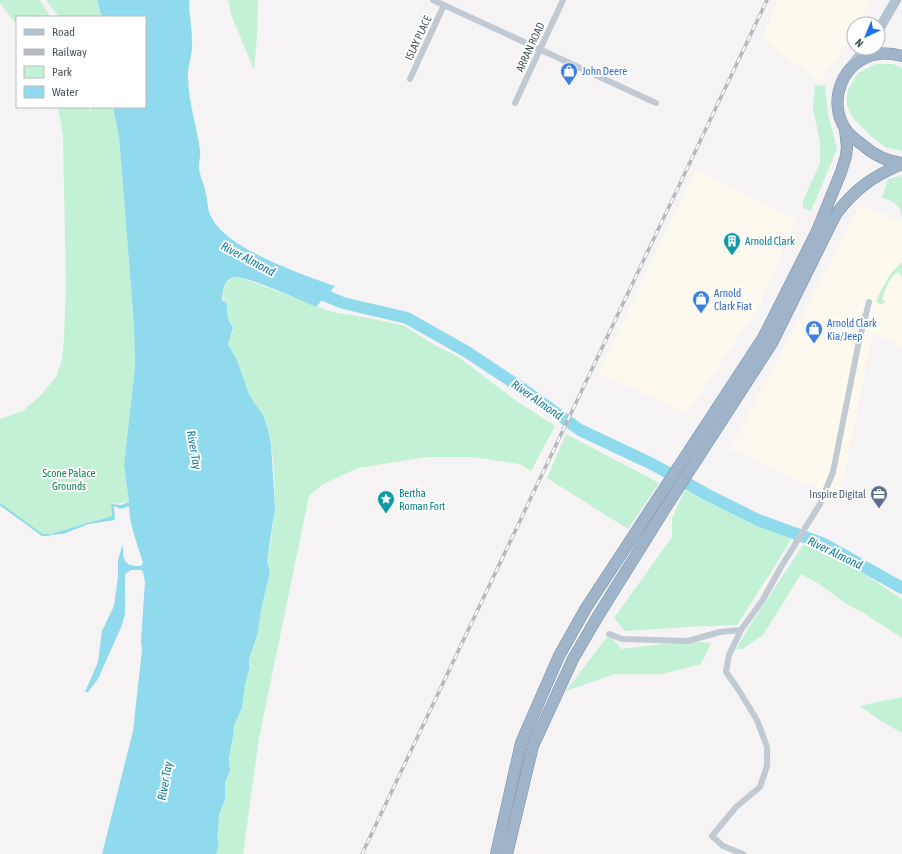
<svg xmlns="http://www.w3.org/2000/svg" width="902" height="854" viewBox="0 0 902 854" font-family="'Asap Condensed',sans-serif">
  <rect width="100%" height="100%" fill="#f5f3f3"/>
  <g fill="#fdf9ef">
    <polygon points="778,0 871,0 859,24 854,24 854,33 820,82 762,39"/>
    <polygon points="696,169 796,219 759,307 687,413 598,373"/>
    <polygon points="860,206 902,221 902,347 873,333 846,467 837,498 730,449"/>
  </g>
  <g fill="#c3f1d5">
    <polygon points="0,0 40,0 50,17 17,17 17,25 0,3"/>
    <polygon points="46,0 97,0 102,17 59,17"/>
    <polygon points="228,0 258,0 257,37 254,70 232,17"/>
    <polygon points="876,64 893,64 902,68 902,151 885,147 872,137 854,119 847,106 847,95 849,88 858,73"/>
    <polygon points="815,85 825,86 828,114 837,149 811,211 803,208 803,201 820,163 820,141 813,109"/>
    <path d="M58,107H89L91,114V107H113L119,136L134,325L135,367L124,465L129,502L111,504L112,516C89,522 66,532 42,535L0,506V419L23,411L40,396L56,377L62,360L64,338L66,287L63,136Z"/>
    <path d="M899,176L902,177V216C900,205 893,200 882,198L888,179Z"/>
    <path d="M902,262V277L898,272C889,277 886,289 882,299L885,301L882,305L876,302C882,287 890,272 902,262Z"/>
    <path d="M236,277L245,279L332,312L369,318L405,326L434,345L457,356L515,400L555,426L531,471L520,464L472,457H427L358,468L323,484L309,496L259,738L243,854H216L219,845L217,837L218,832L219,815L225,800V783L229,775L230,764L229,752L232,743L234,726L242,708L245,683L251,665L249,661L258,632L261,610L270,569L267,561C276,523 277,482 271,443C270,433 267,422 262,414C258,407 252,401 248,394C243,383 241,370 236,359C234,355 231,350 229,346C226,341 235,333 232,326C231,323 229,321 228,318C223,305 217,281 236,277Z"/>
    <polygon points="566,434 659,483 628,529 547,478"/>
    <polygon points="685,490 792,538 778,561 737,625 704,626 625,631 614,618 672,537 672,518"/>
    <polygon points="803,545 828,551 838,556 902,599 902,638 862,612 848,605 819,584 801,574 763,635 742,649 736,649 754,619"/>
    <polygon points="609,634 621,649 688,641 711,643 701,664 662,674 615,674 566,691"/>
    <polygon points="902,697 902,733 881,721 860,706"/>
  </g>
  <path fill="#90daee" d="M97,0H189C189,16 193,33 192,49C191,58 188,66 188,76C188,101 197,126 200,150C201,155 199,160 199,166C199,173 202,179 204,186C210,204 204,211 219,228C241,253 303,275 335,286L316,307C303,301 245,275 234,277C223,280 223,291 222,300L227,304C226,314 228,320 233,328L228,344L237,360L249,395L263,415L268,429L271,444L275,508L267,561L270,571L261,610L258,632L249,660L250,667L245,684L242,708L234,726L233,736L229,757L230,771L225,783V800L219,815L218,832L217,837L219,845L216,854H102L133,731L142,650L141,640L145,582L143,572L141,570H131L125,574V614L122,625L98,679L88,692H85L98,662L102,631L114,606L118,576V560L123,544C123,551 122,562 130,565C133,566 137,566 141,566L143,563C138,546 129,523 129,506L121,509L114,506L115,520L89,524L63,534L47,535L112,516L111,504L121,505L129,502L124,465L135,367L134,325L119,136L113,107H145V17H102Z"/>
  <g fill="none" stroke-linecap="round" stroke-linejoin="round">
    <polyline stroke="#90daee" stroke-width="2" points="0,504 42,535 49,535"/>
    <polyline stroke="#90daee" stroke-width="12" points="312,290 343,303 407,318 467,352 523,389 580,430 652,464 708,495 758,520 824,544 902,588"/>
    <g stroke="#7690ad" stroke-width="12">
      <g id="trunk">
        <path d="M902,56C894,54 886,53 878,54C843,59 826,101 846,130C850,136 857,141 864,146C875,156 887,161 902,163"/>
        <polyline points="496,854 521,743 559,656 586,608 763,338 817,231 841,172 846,156 847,147 845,129"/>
        <path d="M507,854L533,746L573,659L598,616L666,507L772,343L836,214C855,189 873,176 902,164"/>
      </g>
    </g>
    <g stroke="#c1cad2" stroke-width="6">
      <polyline points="433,0 656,103"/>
      <polyline points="410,79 444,5"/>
      <polyline points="515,103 563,0"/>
      <polyline points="741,630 729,655 726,672 738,689 757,720 767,747 767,766 760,787 736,807 712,836 723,846 743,854"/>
      <polyline points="609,634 622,639 688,641 720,632 741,630 762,601 781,567 820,504 833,472 859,341 869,302"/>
    </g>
    <g stroke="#b3c2d1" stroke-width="10">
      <polyline points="878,31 896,0"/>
      <polyline points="852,65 866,48"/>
    </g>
    <use href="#trunk" stroke="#9fb4c9" stroke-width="11"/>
    <g stroke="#b5b8bd" stroke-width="3.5">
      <polyline id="rail" points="362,854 767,0"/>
    </g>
    <use href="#rail" stroke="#fff" stroke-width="2" stroke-dasharray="6" stroke-linecap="butt"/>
  </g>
  <defs>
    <g id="shop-pin" transform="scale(0.9)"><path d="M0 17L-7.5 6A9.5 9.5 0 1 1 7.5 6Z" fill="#3f7fe0" stroke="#fff"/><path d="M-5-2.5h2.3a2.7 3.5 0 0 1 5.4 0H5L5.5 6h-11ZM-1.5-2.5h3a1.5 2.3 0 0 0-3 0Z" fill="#fff"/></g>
    <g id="building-pin" transform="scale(0.9)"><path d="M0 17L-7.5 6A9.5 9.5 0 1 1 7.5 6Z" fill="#0f9aa8" stroke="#fff"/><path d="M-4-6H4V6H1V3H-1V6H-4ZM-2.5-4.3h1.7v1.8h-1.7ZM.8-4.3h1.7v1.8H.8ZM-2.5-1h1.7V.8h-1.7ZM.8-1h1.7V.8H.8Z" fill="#fff"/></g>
    <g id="office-pin" transform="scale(0.9)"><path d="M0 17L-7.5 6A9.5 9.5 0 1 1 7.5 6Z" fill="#5c6f8a" stroke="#fff"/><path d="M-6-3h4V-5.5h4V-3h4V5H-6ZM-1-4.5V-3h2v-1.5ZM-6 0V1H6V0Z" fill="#fff"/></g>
    <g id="sight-pin" transform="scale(0.9)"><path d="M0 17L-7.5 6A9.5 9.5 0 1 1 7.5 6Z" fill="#0f9aa8" stroke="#fff"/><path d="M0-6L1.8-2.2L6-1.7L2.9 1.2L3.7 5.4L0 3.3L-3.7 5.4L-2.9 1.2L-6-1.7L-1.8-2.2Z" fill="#fff"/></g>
  </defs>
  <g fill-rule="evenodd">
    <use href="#shop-pin" x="569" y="71"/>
    <use href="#building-pin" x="732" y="241"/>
    <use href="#shop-pin" x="701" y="299"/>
    <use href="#shop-pin" x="814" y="329"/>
    <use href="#office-pin" x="879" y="494"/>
    <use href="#sight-pin" x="386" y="499"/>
  </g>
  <g text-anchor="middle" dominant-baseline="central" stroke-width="4" stroke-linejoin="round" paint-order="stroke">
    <g font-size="11" fill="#4a5661" stroke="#fff">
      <text transform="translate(418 38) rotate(-65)">ISLAY PLACE</text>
      <text transform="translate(530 47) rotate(-65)">ARRAN ROAD</text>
    </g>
    <g font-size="11" fill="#366cbe" stroke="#fff" text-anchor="start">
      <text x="582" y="71">John Deere</text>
      <text x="714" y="293">Arnold<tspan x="714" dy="13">Clark Fiat</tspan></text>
      <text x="827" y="323">Arnold Clark<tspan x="827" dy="13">Kia/Jeep</tspan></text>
    </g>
    <g font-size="11" fill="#0d838f" stroke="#fff" text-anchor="start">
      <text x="745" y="241">Arnold Clark</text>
      <text x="399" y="493">Bertha<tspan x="399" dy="13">Roman Fort</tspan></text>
    </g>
    <g font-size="11" fill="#17864f" stroke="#fff">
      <text x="69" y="473">Scone Palace<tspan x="69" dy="13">Grounds</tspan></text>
    </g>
    <g font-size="11" fill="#4e5e75" stroke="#fff" text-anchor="end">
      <text x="866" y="494">Inspire Digital</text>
    </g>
    <g font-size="12" font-style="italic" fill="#0c7c9b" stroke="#fff">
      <text transform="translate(248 259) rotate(28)">River Almond</text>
      <text transform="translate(537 400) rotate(35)">River Almond</text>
      <text transform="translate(194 450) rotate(80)">River Tay</text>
      <text transform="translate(835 553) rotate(26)">River Almond</text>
      <text transform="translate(165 781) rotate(-80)">River Tay</text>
    </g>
  </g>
  <rect x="16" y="16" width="130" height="92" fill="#ffffff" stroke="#b7bbc0"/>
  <rect x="24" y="29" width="20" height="6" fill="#b3c2d1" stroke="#b7bbc0"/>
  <text x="52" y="36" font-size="12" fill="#4a5661">Road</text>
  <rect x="24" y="49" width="20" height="6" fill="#b5b8bd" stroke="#b7bbc0"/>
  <text x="52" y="56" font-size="12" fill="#4a5661">Railway</text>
  <rect x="24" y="66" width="20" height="12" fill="#c3f1d5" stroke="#b7bbc0"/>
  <text x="52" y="76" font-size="12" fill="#4a5661">Park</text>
  <rect x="24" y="86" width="20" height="12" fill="#90daee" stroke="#b7bbc0"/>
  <text x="52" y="96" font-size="12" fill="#4a5661">Water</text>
  <g transform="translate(866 36) rotate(224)"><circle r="19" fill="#ffffff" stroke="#b7bbc0"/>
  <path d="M0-3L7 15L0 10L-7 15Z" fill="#1a73e8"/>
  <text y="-6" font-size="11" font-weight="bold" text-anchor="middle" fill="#4a5661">N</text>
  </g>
</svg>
